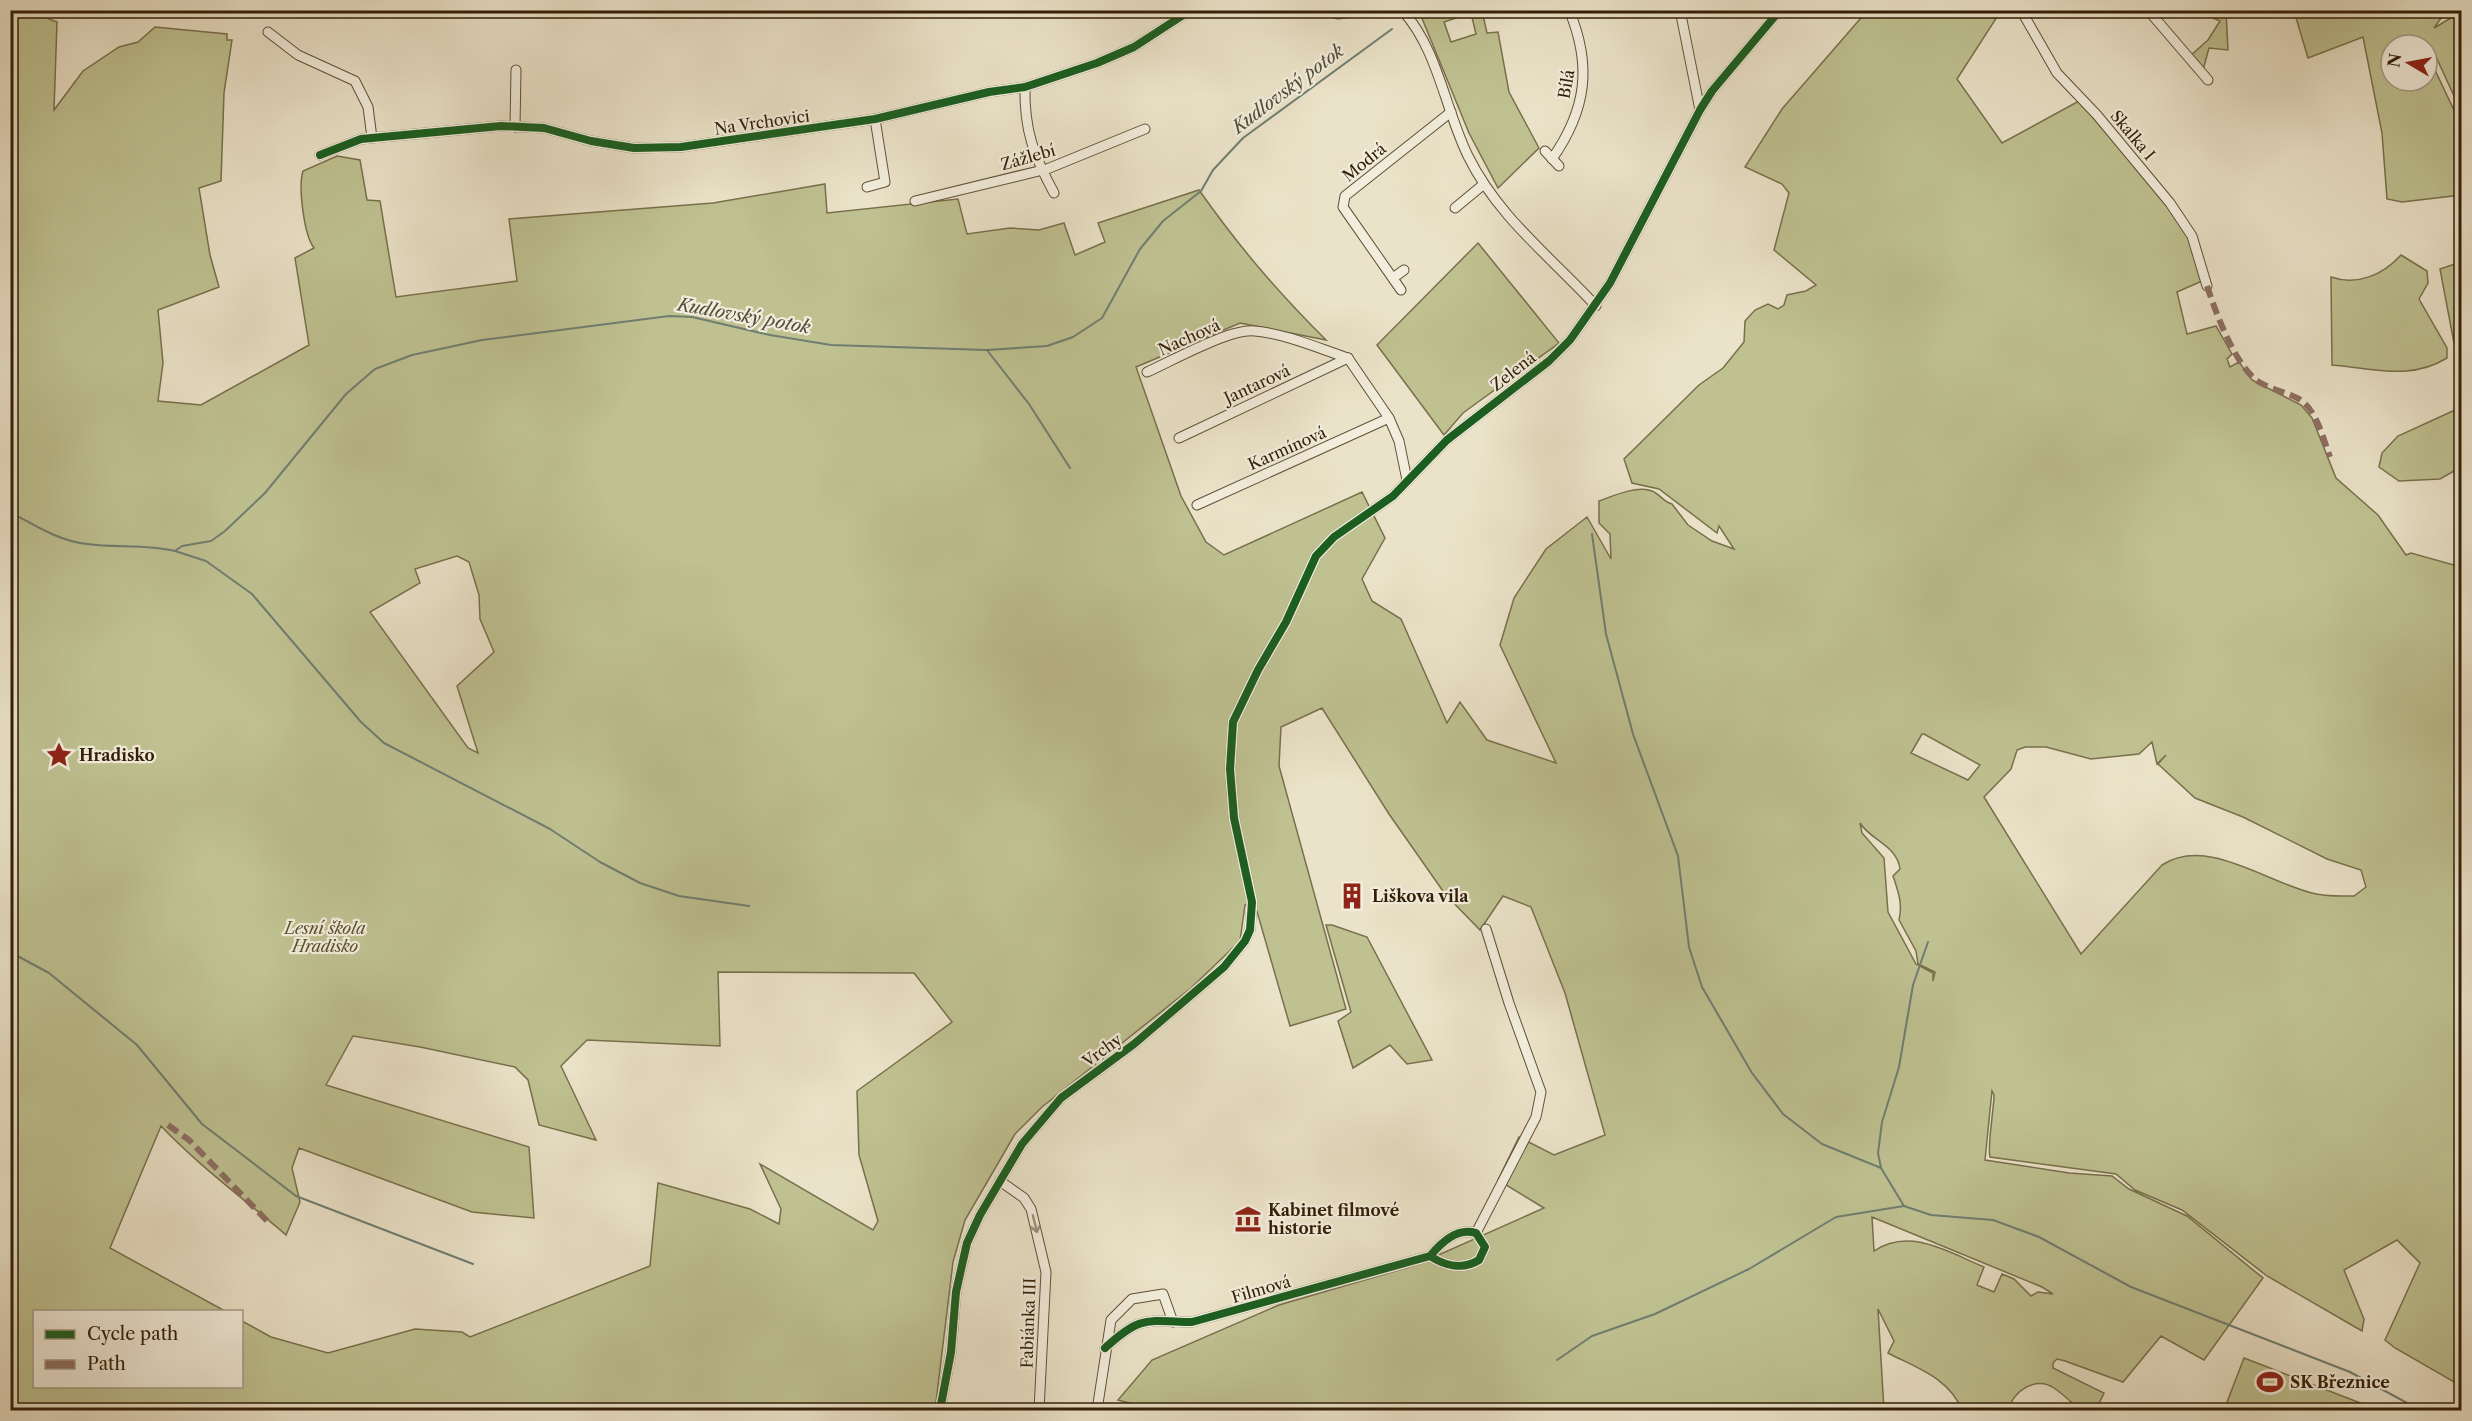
<svg xmlns="http://www.w3.org/2000/svg" width="2472" height="1421" viewBox="0 0 2472 1421" font-family="'Libre Caslon Text',serif">
  <rect width="100%" height="100%" fill="#ebe3c9"/>
  <filter id="stains"><feTurbulence type="fractalNoise" baseFrequency=".00333" numOctaves="4"/><feColorMatrix values="0 0 0 0 .2 0 0 0 0 .09 0 0 0 0 .02 0 0 0 .5 -.17"/></filter>
  <radialGradient id="worn" r=".72"><stop offset=".6" stop-color="#630" stop-opacity="0"/><stop offset="1" stop-color="#630" stop-opacity=".3"/></radialGradient>
  <g fill="#bfc191" stroke="#78704c" stroke-width="1.5" fill-rule="evenodd">
    <path d="M10,11H29L57,22L54,110L83,71L119,47L138,42L155,27L227,34V40H232L224,93L221,181L199,188L210,255L219,287L158,310L163,363L158,401L201,405L309,345L295,258L314,248C304,235 298,187 303,171L337,156L360,160L367,200L380,201L396,297L517,281L509,219L713,203L825,184L827,213L958,199L967,234L1010,228L1039,230L1064,223L1075,255L1105,242L1098,223L1199,190C1240,248 1276,290 1326,340L1240,323L1136,367L1181,496L1206,542L1224,555L1362,492L1385,538L1362,579L1372,601L1401,619L1447,723L1460,702L1487,740L1556,763L1500,645L1514,598L1546,549L1587,517L1611,559L1610,534L1599,523V501C1613,496 1637,485 1652,491C1660,494 1663,502 1672,504L1688,525L1712,541L1734,549L1719,526L1717,533L1659,489L1632,483L1624,459L1699,385L1723,368L1744,342L1745,321L1755,310L1768,304L1778,309L1784,305L1787,295L1806,291L1816,285L1774,250L1789,193L1782,184L1745,167L1782,109L1867,11H1990L1997,17L1957,79L2002,143L2079,101L2166,202L2189,238L2202,281L2177,292L2187,334L2216,326L2232,354L2227,359L2230,367L2239,362L2252,380L2301,405L2312,418L2336,478L2378,515L2406,555L2411,553L2461,567V1386L2395,1348L2385,1340L2420,1263L2397,1240L2344,1270L2364,1319L2362,1331L2267,1276L2182,1210L2135,1190L2116,1174L1990,1157C1987,1147 1994,1109 1994,1095L1992,1091L1985,1160L2069,1173L2112,1176L2129,1189L2187,1216L2263,1278L2204,1360L2161,1336L2123,1382L2065,1361L2057,1359L2053,1363V1368L2104,1393L2096,1410H2080C2072,1403 2063,1394 2054,1388C2036,1376 2012,1391 2009,1410H1962C1949,1378 1917,1368 1888,1353L1894,1341L1878,1309L1884,1410H1156L1118,1400L1152,1360L1279,1305L1416,1265L1544,1208L1498,1180L1519,1137L1554,1155L1605,1135L1565,993L1531,907L1503,896L1480,930L1445,894L1389,814L1322,708L1281,727L1279,766L1346,1009L1290,1026L1256,908L1245,905L1240,941L1191,988L1042,1107L1015,1134L965,1220L953,1262L935,1410H11ZM457,556L469,562L479,595L480,619L494,652L457,686L478,753L468,748L370,612L420,583L415,569ZM1922,734H1924L1980,765L1968,780L1911,753ZM2152,742L2157,764L2166,755L2158,764L2195,798L2243,817L2327,859L2361,870L2366,887L2354,896C2341,896 2325,897 2312,893C2266,882 2207,836 2162,865L2081,954L1984,797L2011,769L2017,750L2025,747H2046L2091,759L2139,754ZM1860,823C1870,840 1897,845 1900,869L1893,876C1898,891 1903,904 1899,920L1916,951L1918,964L1935,972L1933,981V973L1916,964L1888,912L1884,858L1862,833ZM718,972L914,973L952,1022L857,1091L859,1155L878,1221L873,1230L760,1164L781,1209L779,1224L750,1209L658,1183L650,1266L470,1337L462,1332L415,1329L328,1353L271,1337L242,1321V1386H34V1312L225,1311L110,1248L161,1126C199,1166 244,1199 286,1235L300,1202L292,1168L299,1148L472,1212L534,1218L529,1147L326,1085L353,1036L420,1047L515,1067L528,1080L539,1125L596,1140L561,1066L587,1040L720,1046ZM1872,1217L2042,1287L2053,1294L2038,1292L2031,1296L2014,1279L2002,1274L1994,1292L1977,1285L1984,1267C1948,1252 1910,1227 1874,1251Z"/>
    <path d="M1419,11H1482L1487,33L1498,32L1509,92L1539,148L1498,188L1469,133ZM1471,13L1476,34L1451,42L1444,22Z"/>
    <polygon points="2197,11 2226,11 2228,50 2209,48 2203,70 2190,56 2208,40 2220,21"/>
    <path d="M2294,11H2446L2434,28L2461,12V111L2437,59L2434,68L2461,125V195L2402,202L2387,199L2382,133L2363,37L2308,58ZM2391,45H2427V81H2391Z"/>
    <polygon points="1478,243 1559,343 1463,413 1444,435 1377,345"/>
    <path d="M2401,255L2427,271L2428,283L2419,299L2447,348V358C2410,381 2372,368 2332,365L2331,277C2357,286 2383,275 2401,255Z"/>
    <polygon points="2461,262 2462,262 2461,351 2454,343 2440,269"/>
    <polygon points="2455,410 2461,418 2461,467 2440,479 2399,481 2379,467 2382,453 2398,436"/>
    <polygon points="1332,925 1367,937 1432,1060 1407,1064 1390,1045 1353,1068 1338,1021 1351,1012 1326,925"/>
    <polygon points="2244,1358 2368,1406 2366,1410 2224,1410"/>
  </g>
  <g fill="none" stroke-linecap="round" stroke-linejoin="round">
    <g stroke="#6f7e71" stroke-width="2">
      <polyline points="987,350 1029,404 1070,468"/>
      <path d="M10,512C34,525 59,541 87,544C116,548 146,544 175,551L182,546L211,541L225,531L265,493L346,394L375,369L412,355L482,340L669,316L692,317L770,335L831,345L987,350L1047,346L1073,337L1102,318L1140,249L1163,221L1201,191L1213,170L1243,138L1392,29"/>
      <polyline points="1592,534 1606,634 1633,734 1678,856 1689,947 1702,987 1752,1073 1783,1114 1822,1144 1881,1168 1904,1206 1931,1215 1993,1220 2039,1237 2131,1287 2350,1372 2420,1410"/>
      <polyline points="175,551 206,561 252,594 361,722 384,743 550,829 600,862 640,883 679,896 749,906"/>
      <polyline points="10,952 49,973 137,1045 202,1124 296,1196 473,1264"/>
      <polyline points="1881,1168 1878,1153 1882,1122 1899,1067 1913,985 1928,942"/>
      <polyline points="1557,1360 1592,1336 1655,1314 1749,1269 1836,1217 1904,1206"/>
    </g>
    <g stroke="#604f37" stroke-width="11">
      <g id="street">
        <polyline points="1323,10 1338,14 1363,10"/>
        <path d="M1398,10L1403,11C1438,50 1445,109 1468,156C1498,217 1551,257 1596,306"/>
        <polyline points="1680,10 1700,110"/>
        <polyline points="2021,10 2057,73 2097,115 2170,203 2192,236 2207,286"/>
        <polyline points="2148,10 2208,80"/>
        <polyline points="268,32 298,55 355,81 368,107 372,138"/>
        <path d="M1025,87C1024,130 1034,156 1054,193"/>
        <polyline points="515,127 516,70"/>
        <polyline points="1545,151 1559,166"/>
        <polyline points="320,155 361,139 501,126 544,128 591,141 634,148 681,147 875,119 989,92 1025,87 1097,63 1134,47 1191,10"/>
        <path d="M1552,159C1587,109 1592,65 1569,10"/>
        <polyline points="867,187 885,182 875,119"/>
        <polyline points="915,201 1047,169 1145,129"/>
        <polyline points="1455,208 1484,184"/>
        <polyline points="1393,278 1404,270"/>
        <polyline points="1401,290 1343,207 1345,196 1451,112"/>
        <polyline points="1348,358 1389,418 1399,441 1407,480"/>
        <path d="M1147,372C1172,361 1230,328 1255,331C1286,334 1318,348 1348,358"/>
        <polyline points="1179,438 1348,358"/>
        <polyline points="1197,505 1389,418"/>
        <polyline points="1000,1181 1024,1198 1031,1209 1046,1272 1039,1410"/>
        <polyline points="1476,1233 1536,1117 1541,1092 1509,1003 1486,929"/>
        <path d="M1105,1348C1141,1315 1146,1321 1192,1322L1430,1256C1441,1243 1457,1227 1476,1233L1485,1247L1479,1260C1463,1270 1445,1266 1430,1256"/>
        <polyline points="940,1410 951,1352 956,1292 967,1243 980,1215 1022,1144 1061,1098 1134,1044 1224,967 1245,941 1250,930 1252,902 1234,818 1230,769 1233,722 1258,670 1286,622 1316,556 1334,537 1393,496 1447,440 1549,361 1570,340 1610,283 1700,110 1712,91 1780,10"/>
        <polyline points="1097,1410 1111,1320 1132,1299 1163,1294 1173,1322"/>
      </g>
    </g>
    <g stroke="#321e06" stroke-width="14">
      <polyline id="secondary" points="480,10 556,10"/>
    </g>
    <use href="#street" stroke="#f2eddc" stroke-width="9"/>
    <use href="#secondary" stroke="#f2eddc" stroke-width="12"/>
    <g stroke="#8d6e63" stroke-width="6" stroke-dasharray="12 6" stroke-linecap="butt">
      <path d="M2207,286C2216,313 2235,366 2259,382C2271,389 2285,392 2297,398C2317,408 2323,439 2330,457"/>
      <polyline points="168,1125 189,1140 270,1224"/>
    </g>
    <g stroke="#f2eddc" stroke-width="11">
      <g id="cycleway">
        <polyline points="320,155 361,139 501,126 544,128 591,141 634,148 681,147 875,119 989,92 1025,87 1097,63 1134,47 1191,10"/>
        <path d="M1105,1348C1141,1315 1146,1321 1192,1322L1430,1256C1441,1243 1457,1227 1476,1233L1485,1247L1479,1260C1463,1270 1445,1266 1430,1256"/>
        <polyline points="940,1410 951,1352 956,1292 967,1243 980,1215 1022,1144 1061,1098 1134,1044 1224,967 1245,941 1250,930 1252,902 1234,818 1230,769 1233,722 1258,670 1286,622 1316,556 1334,537 1393,496 1447,440 1549,361 1570,340 1610,283 1700,110 1712,91 1780,10"/>
      </g>
    </g>
    <use href="#cycleway" stroke="#1b5e20" stroke-width="8"/>
  </g>
  <defs><path id="oneway-shaft" d="M-6 0H5M1.5-3L5.5 0L1.5 3" fill="none" stroke-width="1.6" stroke-linecap="round" stroke-linejoin="round" transform="scale(1.5)"/></defs>
  <use stroke="#9c907c" href="#oneway-shaft" transform="translate(1035 1224) rotate(76)"/>
  <defs>
    <g id="sight-bare" transform="scale(2.07)"><path d="M0-6L1.8-2.2L6-1.7L2.9 1.2L3.7 5.4L0 3.3L-3.7 5.4L-2.9 1.2L-6-1.7L-1.8-2.2Z" fill="#8f2418" stroke="#f2eddc" stroke-width="2.5" paint-order="stroke"/></g>
    <g id="building-bare" transform="scale(2.07)"><path d="M-4-6H4V6H1V3H-1V6H-4ZM-2.5-4.3h1.7v1.8h-1.7ZM.8-4.3h1.7v1.8H.8ZM-2.5-1h1.7V.8h-1.7ZM.8-1h1.7V.8H.8Z" fill="#8f2418" stroke="#f2eddc" stroke-width="2.5" paint-order="stroke"/></g>
    <g id="museum-bare" transform="scale(2.07)"><path d="M0-6L6-3V-2H-6V-3ZM-5-1h2V3h-2ZM-1-1h2V3h-2ZM3-1h2V3H3ZM-6 4H6V6H-6Z" fill="#8f2418" stroke="#f2eddc" stroke-width="2.5" paint-order="stroke"/></g>
    <g id="stadium-bare" transform="scale(2.07)"><path d="M0-5a6.5 5 0 1 0 0 10a6.5 5 0 1 0 0-10ZM-3.5-1.8h7v3.6h-7Z" fill="#8f2418" stroke="#f2eddc" stroke-width="2.5" paint-order="stroke"/></g>
  </defs>
  <g fill-rule="evenodd">
    <use href="#sight-bare" x="59" y="755"/>
    <use href="#building-bare" x="1352" y="896"/>
    <use href="#museum-bare" x="1248" y="1219"/>
    <use href="#stadium-bare" x="2270" y="1382"/>
  </g>
  <g text-anchor="middle" dominant-baseline="central" stroke-width="4.5" stroke-linejoin="round" paint-order="stroke">
    <g font-size="16" fill="#321e06" stroke="#f2eddc">
      <text transform="translate(1566 84) rotate(-80)">Bílá</text>
      <text transform="translate(762 122) rotate(-8)">Na Vrchovici</text>
      <text transform="translate(2133 135) rotate(50)">Skalka I</text>
      <text transform="translate(1028 157) rotate(-16)">Zážlebí</text>
      <text transform="translate(1364 162) rotate(-39)">Modrá</text>
      <text transform="translate(1189 337) rotate(-24)">Nachová</text>
      <text transform="translate(1513 371) rotate(-38)">Zelená</text>
      <text transform="translate(1257 384) rotate(-25)">Jantarová</text>
      <text transform="translate(1287 448) rotate(-24)">Karmínová</text>
      <text transform="translate(1102 1050) rotate(-36)">Vrchy</text>
      <text transform="translate(1261 1289) rotate(-16)">Filmová</text>
      <text transform="translate(1028 1323) rotate(-88)">Fabiánka III</text>
    </g>
    <g font-size="16" font-weight="bold" fill="#321e06" stroke="#f2eddc" text-anchor="start">
      <text x="79" y="755">Hradisko</text>
      <text x="1372" y="896">Liškova vila</text>
      <text x="1268" y="1210">Kabinet filmové<tspan x="1268" dy="18">historie</tspan></text>
      <text x="2290" y="1382">SK Březnice</text>
    </g>
    <g font-size="16" font-style="italic" fill="#5c4f30" stroke="#f2eddc">
      <text x="325" y="928">Lesní škola<tspan x="325" dy="18">Hradisko</tspan></text>
    </g>
    <g font-size="18" font-style="italic" fill="#514e3b" stroke="#f2eddc">
      <text transform="translate(1288 89) rotate(-37)">Kudlovský potok</text>
      <text transform="translate(744 316) rotate(10)">Kudlovský potok</text>
    </g>
  </g>
  <rect width="2472" height="1421" fill="none" stroke="#ebe3c9" stroke-width="36"/>
  <rect x="12" y="12" width="2448" height="1397" fill="none" stroke="#321e06" stroke-width="3"/>
  <rect x="18" y="18" width="2436" height="1385" fill="none" stroke="#321e06" stroke-width="1.5"/>
  <rect x="33" y="1310" width="210" height="78" fill="#f2eddc" stroke="#a59a86" stroke-width="1.5"/>
  <rect x="45" y="1330" width="30" height="9" fill="#1b5e20" stroke="#a59a86" stroke-width="1.5"/>
  <text x="87" y="1340" font-size="18" fill="#321e06">Cycle path</text>
  <rect x="45" y="1360" width="30" height="9" fill="#8d6e63" stroke="#a59a86" stroke-width="1.5"/>
  <text x="87" y="1370" font-size="18" fill="#321e06">Path</text>
  <g transform="translate(2409 63) rotate(280)"><circle r="28" fill="#f2eddc" stroke="#a59a86" stroke-width="1.5"/>
  <path d="M0-4.5L10 22L0 15L-10 22Z" fill="#8f2418"/>
  <text y="-9" font-size="16" font-weight="bold" text-anchor="middle" fill="#321e06">N</text>
  </g>
  <rect width="100%" height="100%" filter="url(#stains)"/>
  <rect width="100%" height="100%" fill="url(#worn)"/>
</svg>
